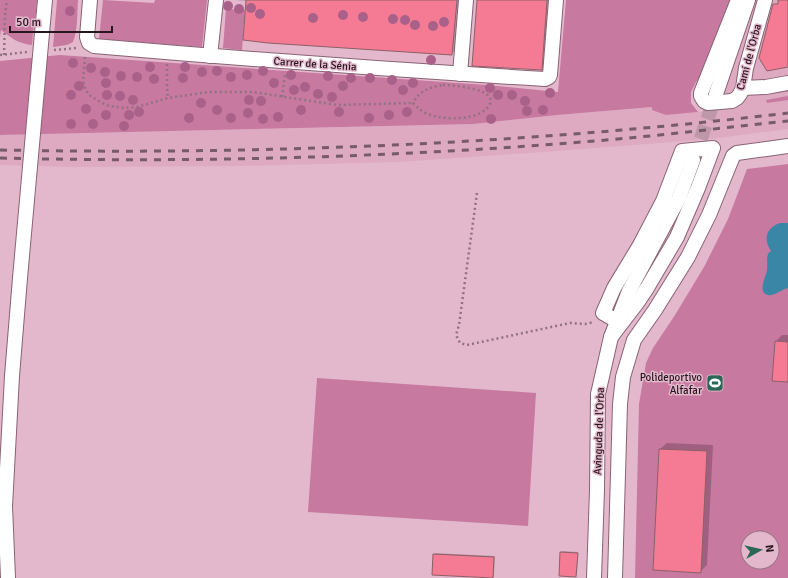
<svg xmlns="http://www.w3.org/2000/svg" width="788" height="578" viewBox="0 0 788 578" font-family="Signika,sans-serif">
  <rect width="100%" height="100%" fill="#e4b8cc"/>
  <polygon fill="#ddaac2" points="748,0 788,0 788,129 711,139 557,151 399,162 240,166 75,167 0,165 0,135 473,124 557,115 652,107 666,115 710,111"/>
  <g fill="#c779a0" fill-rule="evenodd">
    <path d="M0,0H37L36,13L34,22L32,45C17,43 13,39 1,30L0,37Z"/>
    <path d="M57,0H78C77,14 78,29 73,42L67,45L53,47Z"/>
    <polygon points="103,0 154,3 155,0 207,0 202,47 99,39"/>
    <polygon points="566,0 732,0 707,67 696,82 691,92 691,103 698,112 666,115 652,110 652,107 557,115 473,124 0,135 0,61 60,55 487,85 558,92"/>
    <polygon points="226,9 245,10 242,50 223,48"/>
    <polygon points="788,96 788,100 767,103 766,100"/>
    <path d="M788,164V578H635L639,404L646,363L653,348L675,315L704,267L728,219L747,169ZM748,538H772V562H748Z"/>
    <polygon points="317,378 536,393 528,526 308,512"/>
  </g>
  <path fill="#3a86a7" d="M780,223H788V288C782,289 773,297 768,295C757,292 766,277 767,270C768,264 765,254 771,251C763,239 766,228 780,223Z"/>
  <g fill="#0003">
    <polygon points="235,0 461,0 457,49 451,54 247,1"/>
    <polygon points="478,0 552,0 547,64 541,69"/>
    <polygon points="782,335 788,335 788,381 776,341"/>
    <polygon points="667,443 713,445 707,565 700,572 660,449"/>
    <polygon points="562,551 578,552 577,574 576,576 560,575 561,553"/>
    <polygon points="435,553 495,556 494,576 493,578 434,555"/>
  </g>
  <g fill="#f47b93" stroke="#8c6067">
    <polygon points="246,0 457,0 452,55 268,43 243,40"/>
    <polygon points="477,0 547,0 542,70 472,66"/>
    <polygon points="778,0 788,0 788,67 767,71 759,58 773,4 778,4"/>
    <polygon points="775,341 788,342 788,382 772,381"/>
    <polygon points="659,449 707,451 701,573 653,570"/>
    <polygon points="560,552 578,553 576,577 559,576"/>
    <polygon points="433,554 494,557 493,578 432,575"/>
  </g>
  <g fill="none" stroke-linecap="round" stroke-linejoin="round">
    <polyline stroke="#be98a9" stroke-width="14" stroke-dasharray="14 7" stroke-linecap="butt" points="694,159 716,94"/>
    <g stroke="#896274" stroke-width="16">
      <g id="minor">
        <path d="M90,0L87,37L89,43L94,46C244,59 395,70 545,79L549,77L550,75L556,0"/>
        <polyline points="738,0 701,93 701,96 704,101 708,103 732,101 737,98 740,94 743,88 746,68 765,0"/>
        <polyline points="43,22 45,0"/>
        <polyline points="210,56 216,0"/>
        <polyline points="460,74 466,0"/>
        <polyline points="743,88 766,87 788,83"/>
        <polyline points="716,94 748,0"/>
        <polyline points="611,337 637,303 647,288 677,237 698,188 713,148 682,151 663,201 640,245 614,288 603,313 617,321"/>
        <polyline points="8,578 5,506 12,376 20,278"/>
        <polyline points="594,578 597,490 598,394 611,337 629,291 679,198 693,160"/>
        <polyline points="615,578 620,404 623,377 634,340 655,310 688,257 709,215 733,156 737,153 788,146"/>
      </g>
    </g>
    <g stroke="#917280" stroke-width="2.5" stroke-dasharray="2 3" stroke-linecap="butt">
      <polyline points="54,50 77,48"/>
      <polyline points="0,55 27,52"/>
      <polyline points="4,55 5,15 7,0"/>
      <polyline points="85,57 83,81 85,88 89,95 102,103 109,106 124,108 137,107 168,98 208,92 253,92 337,105 413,103"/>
      <polyline points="167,64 167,88 168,98"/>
      <path d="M443,85C452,85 505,89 487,108C475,121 443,120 428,114C422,112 418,108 413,103C419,91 430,87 443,85Z"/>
      <polyline points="282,97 285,74"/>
      <polyline points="477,193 459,325 456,335 460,343 467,345 570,323 585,324 594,322"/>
    </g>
    <use href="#minor" stroke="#fff" stroke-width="14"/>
    <g stroke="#775b69" stroke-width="3" stroke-dasharray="7 7" stroke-linecap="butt">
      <path d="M0,150C263,155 526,144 788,113"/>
      <path d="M0,158C202,163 405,157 606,140C667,135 728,127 788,121"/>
    </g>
    <g stroke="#896274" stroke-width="16" stroke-linecap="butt">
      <polyline id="minor-bridge" points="20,278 43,22"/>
    </g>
    <use href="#minor-bridge" stroke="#fff" stroke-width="14"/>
  </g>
  <g fill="#aa6189">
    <circle cx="228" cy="6" r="5"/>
    <circle cx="251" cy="8" r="5"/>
    <circle cx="239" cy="9" r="5"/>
    <circle cx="70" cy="11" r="5"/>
    <circle cx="260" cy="14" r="5"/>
    <circle cx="343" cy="15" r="5"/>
    <circle cx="363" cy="17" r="5"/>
    <circle cx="313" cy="18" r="5"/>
    <circle cx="393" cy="19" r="5"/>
    <circle cx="405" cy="20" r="5"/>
    <circle cx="444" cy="22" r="5"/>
    <circle cx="415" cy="25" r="5"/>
    <circle cx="433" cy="26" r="5"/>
    <circle cx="431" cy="60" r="5"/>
    <circle cx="73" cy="63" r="5"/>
    <circle cx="150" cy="67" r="5"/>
    <circle cx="185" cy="67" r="5"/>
    <circle cx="91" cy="68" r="5"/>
    <circle cx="217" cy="71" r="5"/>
    <circle cx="263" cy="71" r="5"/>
    <circle cx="105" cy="72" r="5"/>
    <circle cx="202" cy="72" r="5"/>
    <circle cx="247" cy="75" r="5"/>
    <circle cx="291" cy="75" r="5"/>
    <circle cx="121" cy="76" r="5"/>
    <circle cx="328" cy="76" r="5"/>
    <circle cx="137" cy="77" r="5"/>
    <circle cx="231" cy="77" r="5"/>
    <circle cx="183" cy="78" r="5"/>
    <circle cx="351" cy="78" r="5"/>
    <circle cx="370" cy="78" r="5"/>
    <circle cx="154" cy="79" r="5"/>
    <circle cx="392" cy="80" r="5"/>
    <circle cx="106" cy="83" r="5"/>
    <circle cx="274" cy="83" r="5"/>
    <circle cx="413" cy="83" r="5"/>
    <circle cx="79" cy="86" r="5"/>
    <circle cx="343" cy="86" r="5"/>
    <circle cx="305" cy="87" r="5"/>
    <circle cx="490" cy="88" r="5"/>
    <circle cx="294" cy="90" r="5"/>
    <circle cx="403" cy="90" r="5"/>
    <circle cx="550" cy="93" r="5"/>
    <circle cx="318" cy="94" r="5"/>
    <circle cx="71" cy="95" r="5"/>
    <circle cx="107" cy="95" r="5"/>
    <circle cx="498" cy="95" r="5"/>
    <circle cx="512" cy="95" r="5"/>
    <circle cx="120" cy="96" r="5"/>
    <circle cx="332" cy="97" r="5"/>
    <circle cx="133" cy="100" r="5"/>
    <circle cx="249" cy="100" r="5"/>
    <circle cx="261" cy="101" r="5"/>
    <circle cx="525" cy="101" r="5"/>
    <circle cx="201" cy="103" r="5"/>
    <circle cx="86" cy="109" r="5"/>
    <circle cx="217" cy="110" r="5"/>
    <circle cx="301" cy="110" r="5"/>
    <circle cx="543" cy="110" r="5"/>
    <circle cx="527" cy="111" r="5"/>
    <circle cx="139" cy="112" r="5"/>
    <circle cx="339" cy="112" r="5"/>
    <circle cx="407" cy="112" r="5"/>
    <circle cx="248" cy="113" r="5"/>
    <circle cx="106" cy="115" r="5"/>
    <circle cx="129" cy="115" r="5"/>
    <circle cx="389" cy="115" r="5"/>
    <circle cx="278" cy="117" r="5"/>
    <circle cx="189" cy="118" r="5"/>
    <circle cx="231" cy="118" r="5"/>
    <circle cx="369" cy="118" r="5"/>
    <circle cx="263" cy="119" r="5"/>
    <circle cx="491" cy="119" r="5"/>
    <circle cx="71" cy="124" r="5"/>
    <circle cx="93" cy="124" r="5"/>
    <circle cx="124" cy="126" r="5"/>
  </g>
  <defs>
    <g id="stadium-square" transform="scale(0.9)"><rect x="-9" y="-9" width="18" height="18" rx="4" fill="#2a6754" stroke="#e4b8cc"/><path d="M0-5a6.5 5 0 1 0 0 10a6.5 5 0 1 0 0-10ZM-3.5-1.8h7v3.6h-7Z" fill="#fff"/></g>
  </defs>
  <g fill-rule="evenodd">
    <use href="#stadium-square" x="715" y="383"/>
  </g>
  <g text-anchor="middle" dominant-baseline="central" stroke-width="3" stroke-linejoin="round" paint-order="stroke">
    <g font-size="11" fill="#26161e" stroke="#e4b8cc">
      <text transform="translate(749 57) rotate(-75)">Camí de l'Orba</text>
      <text transform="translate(315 64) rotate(4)">Carrer de la Sénia</text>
      <text transform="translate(599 431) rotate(-88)">Avinguda de l'Orba</text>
    </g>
    <g font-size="11" fill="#26161e" stroke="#e4b8cc" text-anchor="end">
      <text x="702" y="377">Polideportivo<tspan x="702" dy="13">Alfafar</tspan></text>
    </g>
  </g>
  <g transform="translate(760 550) rotate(82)"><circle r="19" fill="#e4b8cc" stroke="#987786"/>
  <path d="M0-3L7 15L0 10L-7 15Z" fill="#2a6754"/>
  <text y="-6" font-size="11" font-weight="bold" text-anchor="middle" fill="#26161e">N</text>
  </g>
  <path d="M10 26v6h102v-6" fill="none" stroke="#26161e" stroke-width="2"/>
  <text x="16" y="26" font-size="12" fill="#26161e" stroke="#e4b8cc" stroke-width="3" paint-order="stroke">50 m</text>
</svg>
